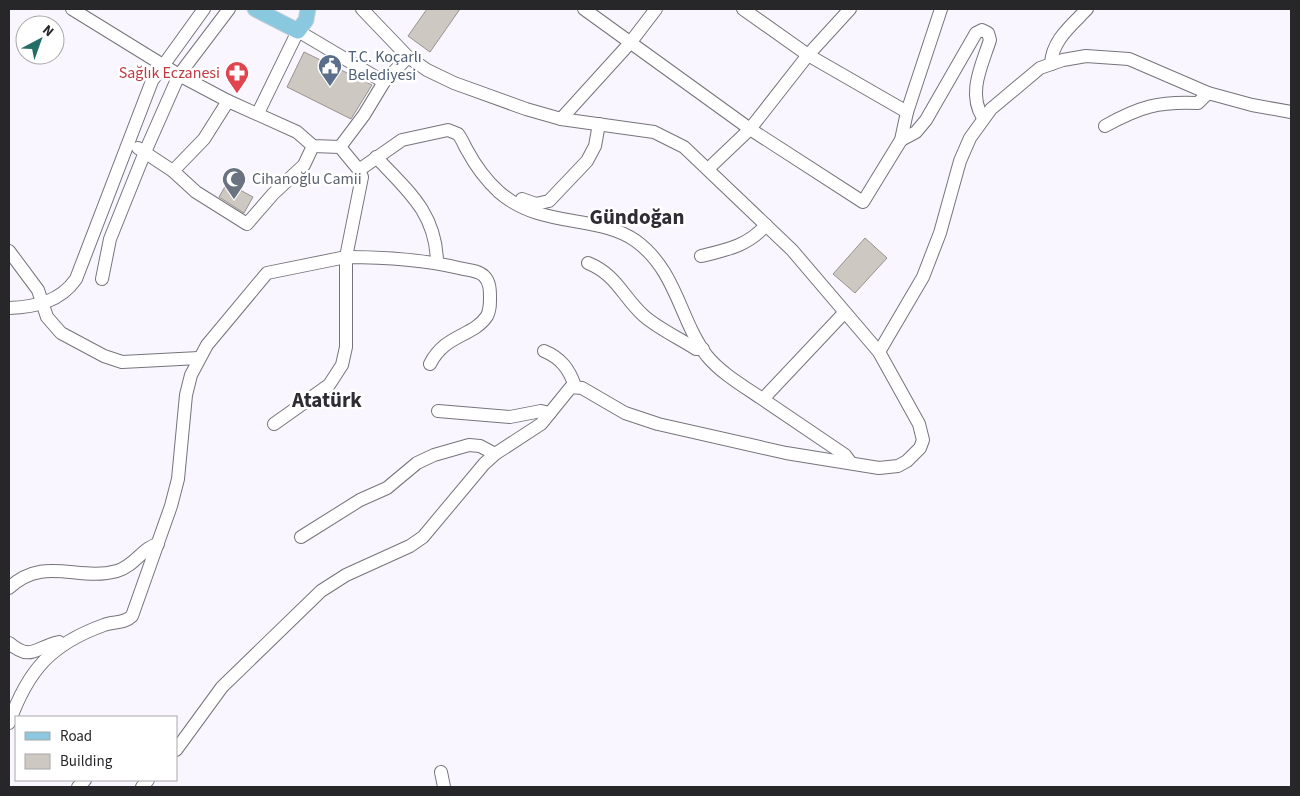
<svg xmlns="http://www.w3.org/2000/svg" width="1300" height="796" viewBox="0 0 1300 796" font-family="'Source Sans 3',sans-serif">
  <rect width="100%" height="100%" fill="#f9f6ff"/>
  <g fill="#cdc9c2" stroke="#98938c">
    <polygon points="427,9 460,9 430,52 408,36"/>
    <polygon points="304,52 372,85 351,119 287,87"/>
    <polygon points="227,183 253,197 244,213 219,197"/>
    <polygon points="865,238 887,258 855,293 833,274"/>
  </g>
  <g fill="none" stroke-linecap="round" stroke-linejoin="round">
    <g stroke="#76747b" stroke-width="14">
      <g id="minor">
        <polyline points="584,9 750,129 863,202 901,140 907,112 941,9"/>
        <polyline points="743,9 808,55 907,112"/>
        <path d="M1051,64C1052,40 1072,25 1087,9"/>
        <polyline points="258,113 298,31 384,82"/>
        <polyline points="561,119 630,43 656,9"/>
        <path d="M1105,126C1139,107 1159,101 1198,103L1208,93"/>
        <path d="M901,140L916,132L926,120L976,33L982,30L988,33L990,40C982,65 967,93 983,118"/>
        <polyline points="340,147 364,115 384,82 408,57"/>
        <polyline points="138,148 173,171 196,192 247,224 273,194 304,165 313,146"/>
        <path d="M376,157C408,191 436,213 437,262"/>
        <polyline points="708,169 750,129 808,55 850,9"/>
        <path d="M359,170L402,140L448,130L458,134C462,139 464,145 467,150C475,165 487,181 499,192C541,229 598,214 636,241C677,271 680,321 707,356C721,373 743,386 761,398C789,417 817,436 845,455L851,463"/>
        <polyline points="173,171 204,139 228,101"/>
        <polyline points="522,199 536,204 549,201 587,161 595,146 599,124"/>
        <polyline points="9,251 38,290 47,317 61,333 104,356 122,362 199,358"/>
        <path d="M701,256C726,250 748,246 766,225"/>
        <path d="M588,263C617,275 622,296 644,316C659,329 679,338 696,349H703"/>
        <polyline points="102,279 110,239 145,152 179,75 229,9"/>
        <path d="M9,308C35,307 60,302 76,279L152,81L204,9"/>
        <path d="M544,351C561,358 569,369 575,386"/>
        <polyline points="879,352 923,277 940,233 960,161 970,138 991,109 1040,68 1063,60 1086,56 1129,59 1208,93 1252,105 1291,112"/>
        <polyline points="763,399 844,313"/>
        <polyline points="438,411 510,417 541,411 550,413"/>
        <path d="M274,424L329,385L342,365L346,347V257C385,257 421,259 459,268C467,270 478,270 484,276C490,282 490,290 490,298C490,305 490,310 487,316C473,337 445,334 430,364"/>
        <polyline points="301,537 360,500 387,488 417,463 434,455 469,445 480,446 495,454"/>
        <path d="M9,588C44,555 78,582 117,571C135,566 143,547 158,544"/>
        <path d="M9,643C32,662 35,647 59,642"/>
        <path d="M9,723C28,670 51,644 104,625C114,621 124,624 132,616L171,506L178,479L186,395L191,375L207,345L267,273L346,257L362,177L359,170L340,147L313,146L297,132L228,101L179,75L72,9"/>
        <polyline points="176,750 222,687 321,591 346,575 410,546 423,537 484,464 495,454 541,424 571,387 582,388 625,413 658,424 786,453 879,468 898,466 907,461 920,448 923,440 919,424 879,352 792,250 684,147 654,132 561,119 526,109 454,83 427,70 408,57 362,9"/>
        <polyline points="441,772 444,787"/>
        <polyline points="78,787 85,780"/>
        <polyline points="142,787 148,780"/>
      </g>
    </g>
    <g stroke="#d4d4d4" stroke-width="17">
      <polyline id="major" points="255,9 298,31 306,20 308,9"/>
    </g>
    <use href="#minor" stroke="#fff" stroke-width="12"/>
    <use href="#major" stroke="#8ac8df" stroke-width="15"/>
  </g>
  <defs>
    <g id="civic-pin" transform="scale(1.25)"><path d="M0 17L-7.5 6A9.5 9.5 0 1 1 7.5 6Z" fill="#5c6f8a" stroke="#fff"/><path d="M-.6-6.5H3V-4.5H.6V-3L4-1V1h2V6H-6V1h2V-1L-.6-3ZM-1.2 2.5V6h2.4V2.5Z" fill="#fff"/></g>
    <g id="pharmacy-pin" transform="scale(1.25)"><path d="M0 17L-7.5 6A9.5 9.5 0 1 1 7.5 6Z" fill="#e0444e" stroke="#fff"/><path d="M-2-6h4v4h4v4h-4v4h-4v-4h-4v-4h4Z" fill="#fff"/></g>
    <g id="mosque-pin" transform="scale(1.25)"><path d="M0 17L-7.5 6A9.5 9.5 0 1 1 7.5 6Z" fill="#6b7280" stroke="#fff"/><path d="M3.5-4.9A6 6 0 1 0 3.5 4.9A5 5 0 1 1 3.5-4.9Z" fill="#fff"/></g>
  </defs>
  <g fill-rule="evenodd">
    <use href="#civic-pin" x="330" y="66"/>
    <use href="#pharmacy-pin" x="237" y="73"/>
    <use href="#mosque-pin" x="234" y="179"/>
  </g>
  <g text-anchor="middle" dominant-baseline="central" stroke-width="5" stroke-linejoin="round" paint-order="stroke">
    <g font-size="16" fill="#4e5e75" stroke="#fff" text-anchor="start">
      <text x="348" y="57">T.C. Koçarlı<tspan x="348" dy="18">Belediyesi</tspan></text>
    </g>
    <g font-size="16" fill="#be3a42" stroke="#fff" text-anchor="end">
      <text x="220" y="73">Sağlık Eczanesi</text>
    </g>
    <g font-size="16" fill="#5b616d" stroke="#fff" text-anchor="start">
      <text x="252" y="179">Cihanoğlu Camii</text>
    </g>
    <g font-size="21" font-weight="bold" fill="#2f2d33" stroke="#fff">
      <text x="637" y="217">Gündoğan</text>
      <text x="327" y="400">Atatürk</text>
    </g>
  </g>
  <rect width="1300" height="796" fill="none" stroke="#272629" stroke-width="20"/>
  <rect x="15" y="716" width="162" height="65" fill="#ffffff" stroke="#a9a8a9"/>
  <rect x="25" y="732" width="25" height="8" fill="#8ac8df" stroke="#a9a8a9"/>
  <text x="60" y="741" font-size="15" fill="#272629">Road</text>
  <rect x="25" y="754" width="25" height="15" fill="#cdc9c2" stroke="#a9a8a9"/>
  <text x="60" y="766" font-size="15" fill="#272629">Building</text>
  <g transform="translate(40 40) rotate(41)"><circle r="24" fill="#ffffff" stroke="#a9a8a9"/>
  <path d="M0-4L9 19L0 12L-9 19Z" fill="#246d66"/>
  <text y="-8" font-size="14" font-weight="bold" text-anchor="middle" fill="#272629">N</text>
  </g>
</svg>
